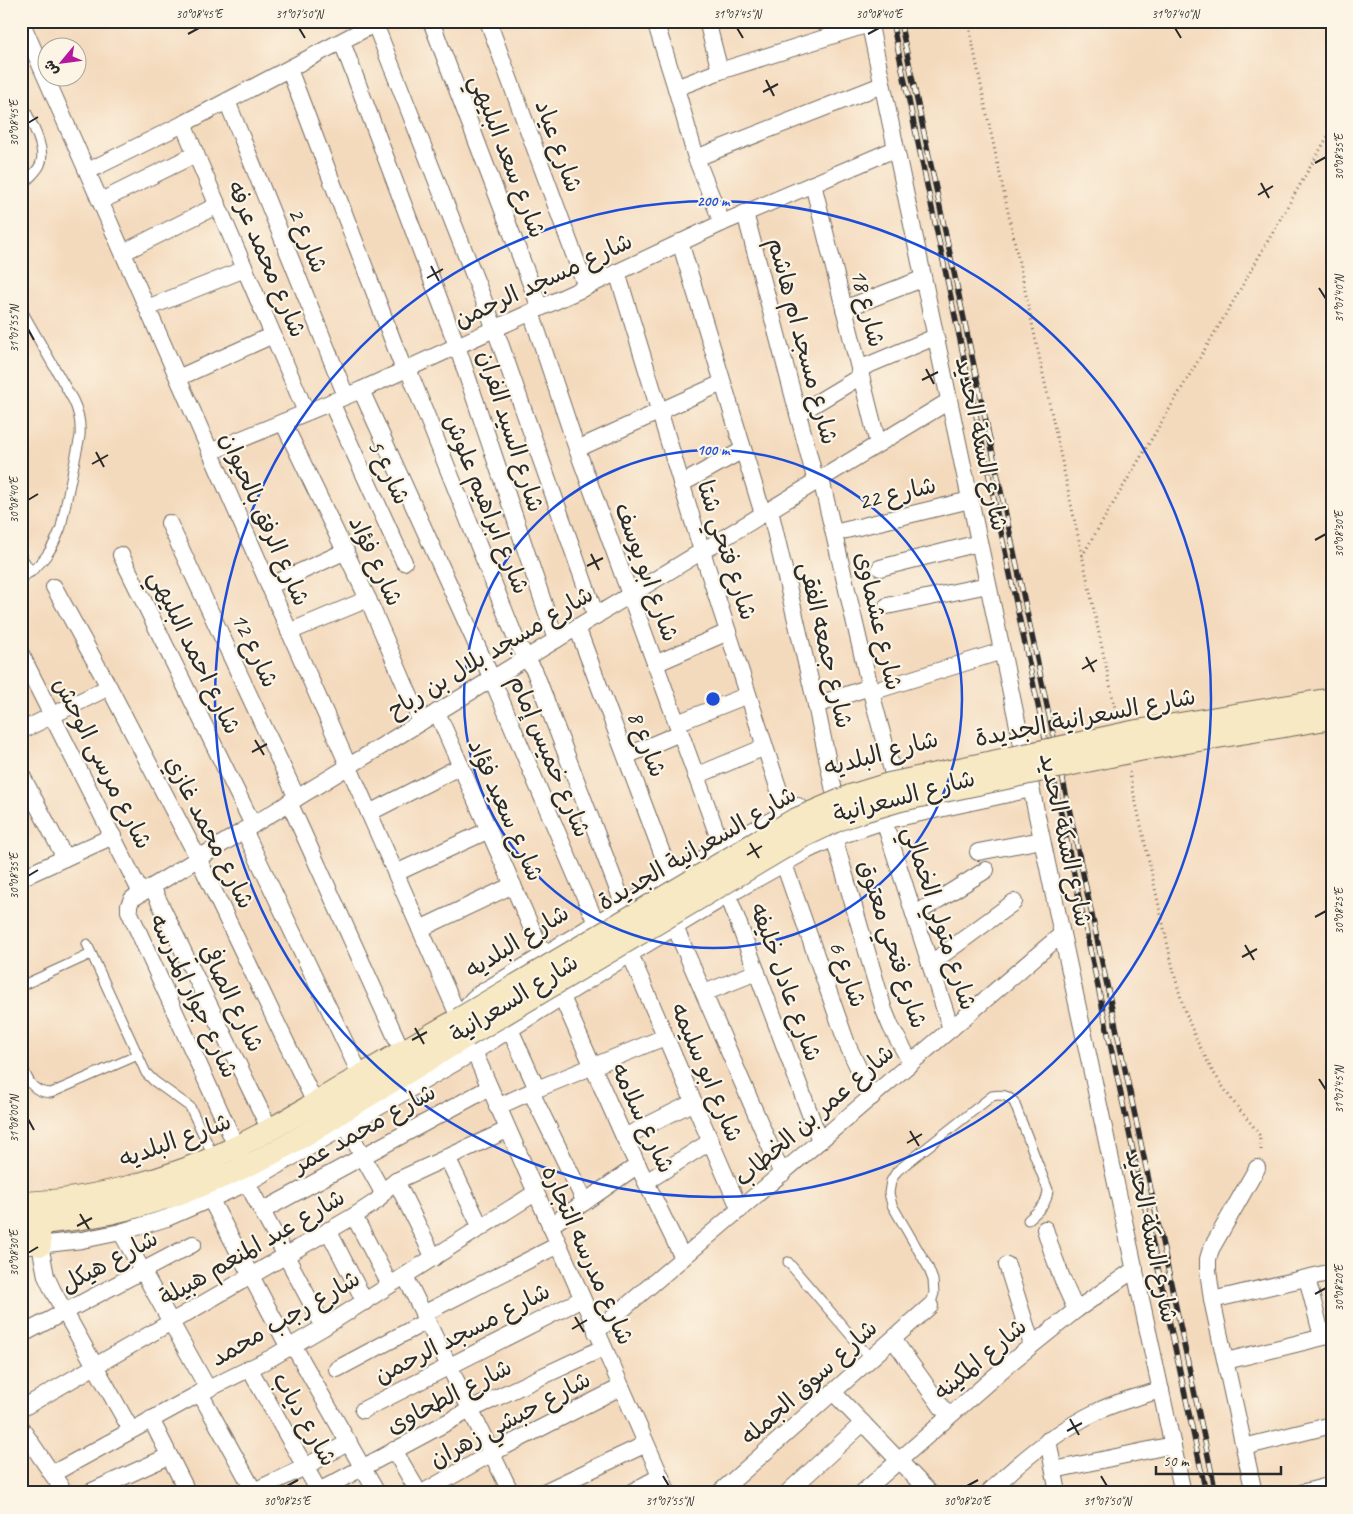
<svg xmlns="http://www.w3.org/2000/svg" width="1353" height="1514" viewBox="0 0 1353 1514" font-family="Caveat,'Playpen Sans Arabic',sans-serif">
  <rect width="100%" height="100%" fill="#fcf5e5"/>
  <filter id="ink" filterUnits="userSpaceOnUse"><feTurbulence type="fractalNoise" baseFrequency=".02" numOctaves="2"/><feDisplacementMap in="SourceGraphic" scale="10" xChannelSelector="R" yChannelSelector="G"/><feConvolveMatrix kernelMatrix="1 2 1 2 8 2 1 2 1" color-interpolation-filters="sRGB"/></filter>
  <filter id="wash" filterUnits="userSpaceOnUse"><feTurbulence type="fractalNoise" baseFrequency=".0096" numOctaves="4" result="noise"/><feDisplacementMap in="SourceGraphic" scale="20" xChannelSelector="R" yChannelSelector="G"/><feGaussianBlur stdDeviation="1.12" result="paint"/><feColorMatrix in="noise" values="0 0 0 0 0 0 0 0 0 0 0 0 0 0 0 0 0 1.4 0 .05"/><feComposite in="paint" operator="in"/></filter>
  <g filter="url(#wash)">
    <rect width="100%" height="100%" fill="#f4dabd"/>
  </g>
  <g filter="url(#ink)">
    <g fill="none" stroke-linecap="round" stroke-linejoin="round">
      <g stroke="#71685e" stroke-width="11">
        <g id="lane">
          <path d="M21,101C28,117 48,149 40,165C36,173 28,179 21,186"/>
          <path d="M21,309L73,400C79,412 81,423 80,436L61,527C53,549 42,566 21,578"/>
          <polyline points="21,556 31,572"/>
          <polyline points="87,944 146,1073 154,1081 190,1107 214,1157"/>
          <polyline points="21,986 91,954"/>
          <path d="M21,1064C28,1080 31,1092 51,1093L138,1055"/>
          <polyline points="788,1262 871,1359"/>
          <path d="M930,1306L934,1293L933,1280L928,1267L892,1205L889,1193L891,1181L897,1171L992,1096C1002,1094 1007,1095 1014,1102L1048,1190C1047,1205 1039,1210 1028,1220"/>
        </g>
      </g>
      <g stroke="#71685e" stroke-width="18">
        <g id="street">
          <path d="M21,21C239,511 450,1003 668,1493"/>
          <polyline points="431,21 540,308"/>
          <polyline points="488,21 586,287"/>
          <polyline points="655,21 676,88 696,158 722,223"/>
          <polyline points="707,21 720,71"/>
          <polyline points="869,21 1062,934 1183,1493"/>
          <polyline points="375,24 495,329 596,616"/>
          <polyline points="342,42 457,346 556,640"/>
          <polyline points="289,69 404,370"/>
          <polyline points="676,88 720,71 869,24"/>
          <polyline points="227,101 346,396"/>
          <polyline points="183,124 306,412"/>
          <polyline points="696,158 882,85"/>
          <polyline points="88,171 183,124 380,21"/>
          <polyline points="813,184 878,444"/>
          <polyline points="101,201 196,154"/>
          <polyline points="745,213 816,482"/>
          <polyline points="680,242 763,514"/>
          <polyline points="124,252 218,205"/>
          <polyline points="617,272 702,551 786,812"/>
          <polyline points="147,308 245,269"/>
          <polyline points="844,309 922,279"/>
          <polyline points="531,312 577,449 722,847"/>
          <polyline points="408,369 517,642 535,672 624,906"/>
          <polyline points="859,369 935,337"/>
          <polyline points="178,378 273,335"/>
          <polyline points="361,390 492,679 596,923"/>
          <polyline points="331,402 404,562"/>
          <polyline points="798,414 861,376"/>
          <polyline points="283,422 368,599 421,722"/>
          <polyline points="577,449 722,383"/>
          <polyline points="210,452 361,390 586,287 722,223 895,149"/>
          <polyline points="821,479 871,692 893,774"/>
          <polyline points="681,484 743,450"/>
          <polyline points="770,510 816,705 834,791"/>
          <polyline points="169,523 297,798"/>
          <polyline points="834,533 970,500"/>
          <polyline points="121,555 253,825"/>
          <polyline points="880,568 979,543"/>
          <polyline points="269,586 346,551"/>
          <polyline points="54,587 109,687 198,858 315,1103"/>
          <polyline points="887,606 988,585"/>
          <polyline points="577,627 671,877"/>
          <polyline points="289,632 368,599"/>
          <polyline points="21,654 141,893"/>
          <polyline points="655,664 728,632"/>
          <polyline points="871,692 1002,651"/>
          <polyline points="816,705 870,687"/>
          <polyline points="437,712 543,954"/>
          <polyline points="677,723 748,695"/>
          <polyline points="21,731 109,687"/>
          <polyline points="626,756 680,733"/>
          <polyline points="21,774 65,858"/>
          <polyline points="696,776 765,747"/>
          <polyline points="289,802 402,1051"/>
          <polyline points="369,813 461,766"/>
          <polyline points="884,821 951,1029"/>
          <polyline points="244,830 361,1076"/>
          <polyline points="834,838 884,1010 891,1027 911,1063"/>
          <polyline points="978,852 1042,840"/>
          <polyline points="784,864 847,1044 872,1097"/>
          <polyline points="396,873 489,830"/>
          <polyline points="21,878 113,836"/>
          <polyline points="152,887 270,1130"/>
          <polyline points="728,895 820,1141"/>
          <polyline points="914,915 986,870"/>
          <polyline points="675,927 782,1174"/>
          <polyline points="420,929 513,885"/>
          <polyline points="630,954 740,1210"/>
          <polyline points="930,964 1014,902"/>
          <polyline points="704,993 757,972"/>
          <polyline points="562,997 624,1137 683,1258"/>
          <polyline points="465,1008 473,999 479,994 722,847 798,806"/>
          <polyline points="510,1029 537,1089"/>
          <polyline points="531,1092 585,1202"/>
          <polyline points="497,1107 537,1089 665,1037"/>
          <polyline points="346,1126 383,1193"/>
          <polyline points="624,1137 694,1102"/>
          <polyline points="241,1157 129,911 129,905 132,899 421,722 949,401"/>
          <polyline points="447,1157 481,1228"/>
          <polyline points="396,1181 434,1258"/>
          <polyline points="646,1182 711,1141"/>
          <polyline points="247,1183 324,1327"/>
          <polyline points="211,1200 289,1348"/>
          <polyline points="262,1211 489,1088"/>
          <polyline points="354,1216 390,1285"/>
          <polyline points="550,1226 638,1165"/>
          <path d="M1045,1229C1053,1257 1063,1283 1076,1310"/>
          <polyline points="328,1230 365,1302"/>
          <polyline points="121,1232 208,1389"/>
          <polyline points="40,1245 46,1276 53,1291 131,1430"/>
          <polyline points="21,1247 82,1240 121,1232 167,1218 247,1183 474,1052 630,954 728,895 808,850 834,838 884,821 1031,789"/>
          <polyline points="1007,1265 1032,1345"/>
          <polyline points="405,1276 511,1493"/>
          <polyline points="1307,1278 1322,1337"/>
          <polyline points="1212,1300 1332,1272"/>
          <polyline points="423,1314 558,1245"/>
          <polyline points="596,1332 1062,934"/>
          <polyline points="21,1335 193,1244"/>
          <polyline points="893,1339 948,1416"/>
          <polyline points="293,1345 377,1493"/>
          <polyline points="1226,1361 1332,1335"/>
          <polyline points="249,1368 320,1493"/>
          <polyline points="337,1369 427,1321"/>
          <polyline points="833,1392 930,1493"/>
          <polyline points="200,1393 255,1493"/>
          <polyline points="21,1409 354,1216 377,1201 386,1189 396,1181 507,1130"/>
          <polyline points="363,1410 582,1299"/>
          <polyline points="151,1419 188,1493"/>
          <polyline points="21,1428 65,1493"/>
          <polyline points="1048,1440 1058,1493"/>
          <polyline points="1244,1447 1332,1425"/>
          <polyline points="394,1450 419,1493"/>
          <polyline points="1054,1470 1173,1445"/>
          <polyline points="52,1474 200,1393 271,1358 324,1327 535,1193"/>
          <polyline points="319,1491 470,1410 603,1348"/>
          <polyline points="88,1493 169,1456"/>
          <polyline points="250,1493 305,1467 349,1442"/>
          <polyline points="422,1493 492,1453 621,1387"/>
          <polyline points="542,1493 646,1444"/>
          <polyline points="630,1493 661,1476"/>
          <polyline points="719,1493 930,1306"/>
          <polyline points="787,1493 863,1423"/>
          <polyline points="862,1493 1010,1363 1076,1310 1135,1269"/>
          <path d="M988,1493C1020,1461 1055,1432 1096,1412C1116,1402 1139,1396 1161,1390"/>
          <polyline points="1254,1493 1212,1300 1208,1270 1208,1259 1211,1249 1257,1168"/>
          <polyline points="1301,1493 1332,1485"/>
        </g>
      </g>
      <g stroke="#71685e" stroke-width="24">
        <g id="secondary">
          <path d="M21,1203C93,1201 172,1179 236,1147C273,1130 307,1108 342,1087C381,1064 420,1041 459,1019"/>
          <path d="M21,1224C105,1221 187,1196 261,1159C290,1145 316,1128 343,1111C384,1086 425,1061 467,1036"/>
          <polyline points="38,1224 40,1245"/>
        </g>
      </g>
      <g stroke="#71685e" stroke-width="3" stroke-dasharray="1 4" stroke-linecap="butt">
        <polyline points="968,21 985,105 1117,717"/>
        <polyline points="1082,556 1230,307 1332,129"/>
        <polyline points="1129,772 1174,973 1183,1006 1196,1039 1212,1070 1231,1099 1253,1126 1259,1135 1261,1146 1261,1153"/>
      </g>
      <use href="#lane" stroke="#fff" stroke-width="9"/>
      <use href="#street" stroke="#fff" stroke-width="16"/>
      <use href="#secondary" stroke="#f7e9c3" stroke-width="22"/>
      <g stroke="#2b2b2b" stroke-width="5.5">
        <g id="rail">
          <polyline points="892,21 1206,1493"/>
          <polyline points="900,21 1216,1493"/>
        </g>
      </g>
      <use href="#rail" stroke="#fcf5e5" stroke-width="4" stroke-dasharray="11" stroke-linecap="butt"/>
      <g stroke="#71685e" stroke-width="24" stroke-linecap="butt">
        <g id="secondary-bridge">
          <polyline points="459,1019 794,820 850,796 889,784 1137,731 1332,699"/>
          <polyline points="467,1036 800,838 840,819 860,812 901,800 1139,750 1332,718"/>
        </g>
      </g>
      <use href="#secondary-bridge" stroke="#f7e9c3" stroke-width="22"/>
    </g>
  </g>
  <path fill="none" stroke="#2b2b2b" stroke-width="2" d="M299,28L305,38M737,28L743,38M1175,28L1181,38M188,34L199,28M868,34L879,28M766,80L774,96M763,92L778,84M28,123L38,117M1315,163L1326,157M1261,183L1269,198M1258,195L1273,186M431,266L439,281M427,278L443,269M1319,288L1326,299M28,329L34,340M926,369L934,384M922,380L938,372M96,452L104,467M92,464L108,455M28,500L38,494M1315,540L1326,534M591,554L599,570M587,566L603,558M1086,657L1094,672M1082,669L1097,660M255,740L264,755M252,752L267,744M750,843L759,858M747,855L762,846M28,876L38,870M1315,917L1326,911M1245,945L1254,960M1242,957L1257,949M415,1028L424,1044M412,1040L427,1032M1319,1079L1326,1090M28,1119L34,1130M910,1131L919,1146M907,1143L922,1134M80,1214L89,1229M77,1226L92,1218M28,1253L38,1247M1315,1294L1326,1288M575,1317L584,1332M572,1329L587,1320M1070,1419L1079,1435M1067,1431L1082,1423M663,1476L669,1486M1101,1476L1107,1486M287,1486L298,1480M967,1486L978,1480"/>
  <g fill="none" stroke="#1d4ed8" stroke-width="2.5">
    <circle cx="713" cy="699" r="249"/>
    <circle cx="713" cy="699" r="498"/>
  </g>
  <g text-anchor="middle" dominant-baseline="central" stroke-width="4.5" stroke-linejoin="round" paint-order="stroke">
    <g font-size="24" fill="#2b2b2b" stroke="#fcf5e5">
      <text transform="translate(559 146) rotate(70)">شارع عياد</text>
      <text transform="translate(508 156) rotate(69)">شارع سعد البليهي</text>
      <text transform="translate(308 240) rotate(68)">شارع 2</text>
      <text transform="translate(267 259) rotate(67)">شارع محمد عرفه</text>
      <text transform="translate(543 280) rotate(-25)">شارع مسجد الرحمن</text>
      <text transform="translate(868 308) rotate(76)">شارع 18</text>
      <text transform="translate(803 341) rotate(75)">شارع مسجد ام هاشم</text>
      <text transform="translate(511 431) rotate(72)">شارع السيد الفران</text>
      <text transform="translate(982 444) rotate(78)">شارع السكة الحديد</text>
      <text transform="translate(389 472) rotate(65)">شارع 5</text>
      <text transform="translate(897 493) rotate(-13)">شارع 22</text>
      <text transform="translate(487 504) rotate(68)">شارع ابراهيم علوش</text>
      <text transform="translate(265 519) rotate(66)">شارع الرفق بالحيوان</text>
      <text transform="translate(727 550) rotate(72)">شارع فتحي شتا</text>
      <text transform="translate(376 561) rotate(65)">شارع فؤاد</text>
      <text transform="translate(647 572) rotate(70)">شارع ابو يوسف</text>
      <text transform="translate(879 621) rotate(77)">شارع عشماوى</text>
      <text transform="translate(826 645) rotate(77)">شارع جمعه الفقى</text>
      <text transform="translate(255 650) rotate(65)">شارع 12</text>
      <text transform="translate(195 652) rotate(64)">شارع احمد البليهي</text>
      <text transform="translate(490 652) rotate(-31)">شارع مسجد بلال بن رباح</text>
      <text transform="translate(1085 717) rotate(-11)">شارع السعرانية الجديدة</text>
      <text transform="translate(647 744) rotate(69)">شارع 8</text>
      <text transform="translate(881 753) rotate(-15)">شارع البلديه</text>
      <text transform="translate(550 756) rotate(67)">شارع خميس إمام</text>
      <text transform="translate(103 763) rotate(63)">شارع مرسى الوحش</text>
      <text transform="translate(904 796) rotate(-15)">شارع السعرانية</text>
      <text transform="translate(506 810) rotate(66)">شارع سعيد فؤاد</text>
      <text transform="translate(210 832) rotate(63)">شارع محمد غازي</text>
      <text transform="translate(1066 840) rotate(78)">شارع السكة الحديد</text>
      <text transform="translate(697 848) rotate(-30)">شارع السعرانية الجديدة</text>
      <text transform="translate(940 918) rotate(72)">شارع متولي الخمالي</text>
      <text transform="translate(517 941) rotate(-32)">شارع البلديه</text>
      <text transform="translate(893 944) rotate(72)">شارع فتحي معتوق</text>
      <text transform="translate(848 974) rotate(70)">شارع 6</text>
      <text transform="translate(786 982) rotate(70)">شارع عادل خليفه</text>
      <text transform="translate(194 996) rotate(65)">شارع جوار المدرسه</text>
      <text transform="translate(232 998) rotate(64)">شارع الصافي</text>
      <text transform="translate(514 998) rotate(-32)">شارع السعرانية</text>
      <text transform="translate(707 1072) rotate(67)">شارع ابو سليمه</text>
      <text transform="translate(814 1115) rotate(-41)">شارع عمر بن الخطاب</text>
      <text transform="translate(643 1118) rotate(65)">شارع سلامه</text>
      <text transform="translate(364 1128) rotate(-29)">شارع محمد عمر</text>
      <text transform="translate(175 1140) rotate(-20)">شارع البلديه</text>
      <text transform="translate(1152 1236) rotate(78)">شارع السكة الحديد</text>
      <text transform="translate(252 1247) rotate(-30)">شارع عبد المنعم هبيلة</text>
      <text transform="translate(588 1255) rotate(66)">شارع مدرسه التجاره</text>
      <text transform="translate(109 1261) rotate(-28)">شارع هيكل</text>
      <text transform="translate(285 1318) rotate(-30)">شارع رجب محمد</text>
      <text transform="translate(462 1333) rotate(-27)">شارع مسجد الرحمن</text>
      <text transform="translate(980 1359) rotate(-40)">شارع المكينه</text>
      <text transform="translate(809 1382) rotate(-42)">شارع سوق الجمله</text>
      <text transform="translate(449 1396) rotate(-27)">شارع الطحاوى</text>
      <text transform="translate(305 1419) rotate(60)">شارع دياب</text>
      <text transform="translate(510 1419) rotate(-28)">شارع حبشي زهران</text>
    </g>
  </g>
  <circle cx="713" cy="699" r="8" fill="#1d4ed8" stroke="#fcf5e5" stroke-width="2.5"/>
  <g font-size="15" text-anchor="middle" font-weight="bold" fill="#1d4ed8" stroke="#fcf5e5" stroke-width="4.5" stroke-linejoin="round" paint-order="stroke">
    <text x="713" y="206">200 m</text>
    <text x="713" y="455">100 m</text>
  </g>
  <rect width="1353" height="1514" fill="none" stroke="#fcf5e5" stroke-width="55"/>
  <g transform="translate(62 62) rotate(241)"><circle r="24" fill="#fcf5e5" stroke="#a8a49b"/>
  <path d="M0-4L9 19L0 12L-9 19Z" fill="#b5179e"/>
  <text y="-8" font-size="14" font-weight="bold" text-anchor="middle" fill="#2b2b2b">ش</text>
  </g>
  <path d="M1156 1466v8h125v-8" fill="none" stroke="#2b2b2b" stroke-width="2.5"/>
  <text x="1163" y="1466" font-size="15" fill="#2b2b2b" stroke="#fcf5e5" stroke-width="4" paint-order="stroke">50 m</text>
  <rect x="28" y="28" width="1298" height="1458" fill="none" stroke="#2b2b2b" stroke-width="2"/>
  <g font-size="12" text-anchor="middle" fill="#2b2b2b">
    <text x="199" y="18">30°08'45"E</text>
    <text x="299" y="18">31°07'50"N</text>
    <text x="737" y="18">31°07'45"N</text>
    <text x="879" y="18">30°08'40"E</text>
    <text x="1175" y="18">31°07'40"N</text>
    <text transform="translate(14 123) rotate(-90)" y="4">30°08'45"E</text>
    <text transform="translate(1339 157) rotate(-90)" y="4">30°08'35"E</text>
    <text transform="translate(1339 299) rotate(-90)" y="4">31°07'40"N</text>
    <text transform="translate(14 329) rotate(-90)" y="4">31°07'55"N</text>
    <text transform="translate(14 500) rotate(-90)" y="4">30°08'40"E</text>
    <text transform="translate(1339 534) rotate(-90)" y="4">30°08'30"E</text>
    <text transform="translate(14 876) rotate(-90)" y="4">30°08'35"E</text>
    <text transform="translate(1339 911) rotate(-90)" y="4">30°08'25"E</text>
    <text transform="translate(1339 1090) rotate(-90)" y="4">31°07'45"N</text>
    <text transform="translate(14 1119) rotate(-90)" y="4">31°08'00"N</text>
    <text transform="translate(14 1253) rotate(-90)" y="4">30°08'30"E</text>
    <text transform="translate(1339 1288) rotate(-90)" y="4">30°08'20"E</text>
    <text x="287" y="1505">30°08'25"E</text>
    <text x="669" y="1505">31°07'55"N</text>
    <text x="967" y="1505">30°08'20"E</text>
    <text x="1107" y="1505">31°07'50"N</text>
  </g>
</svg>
